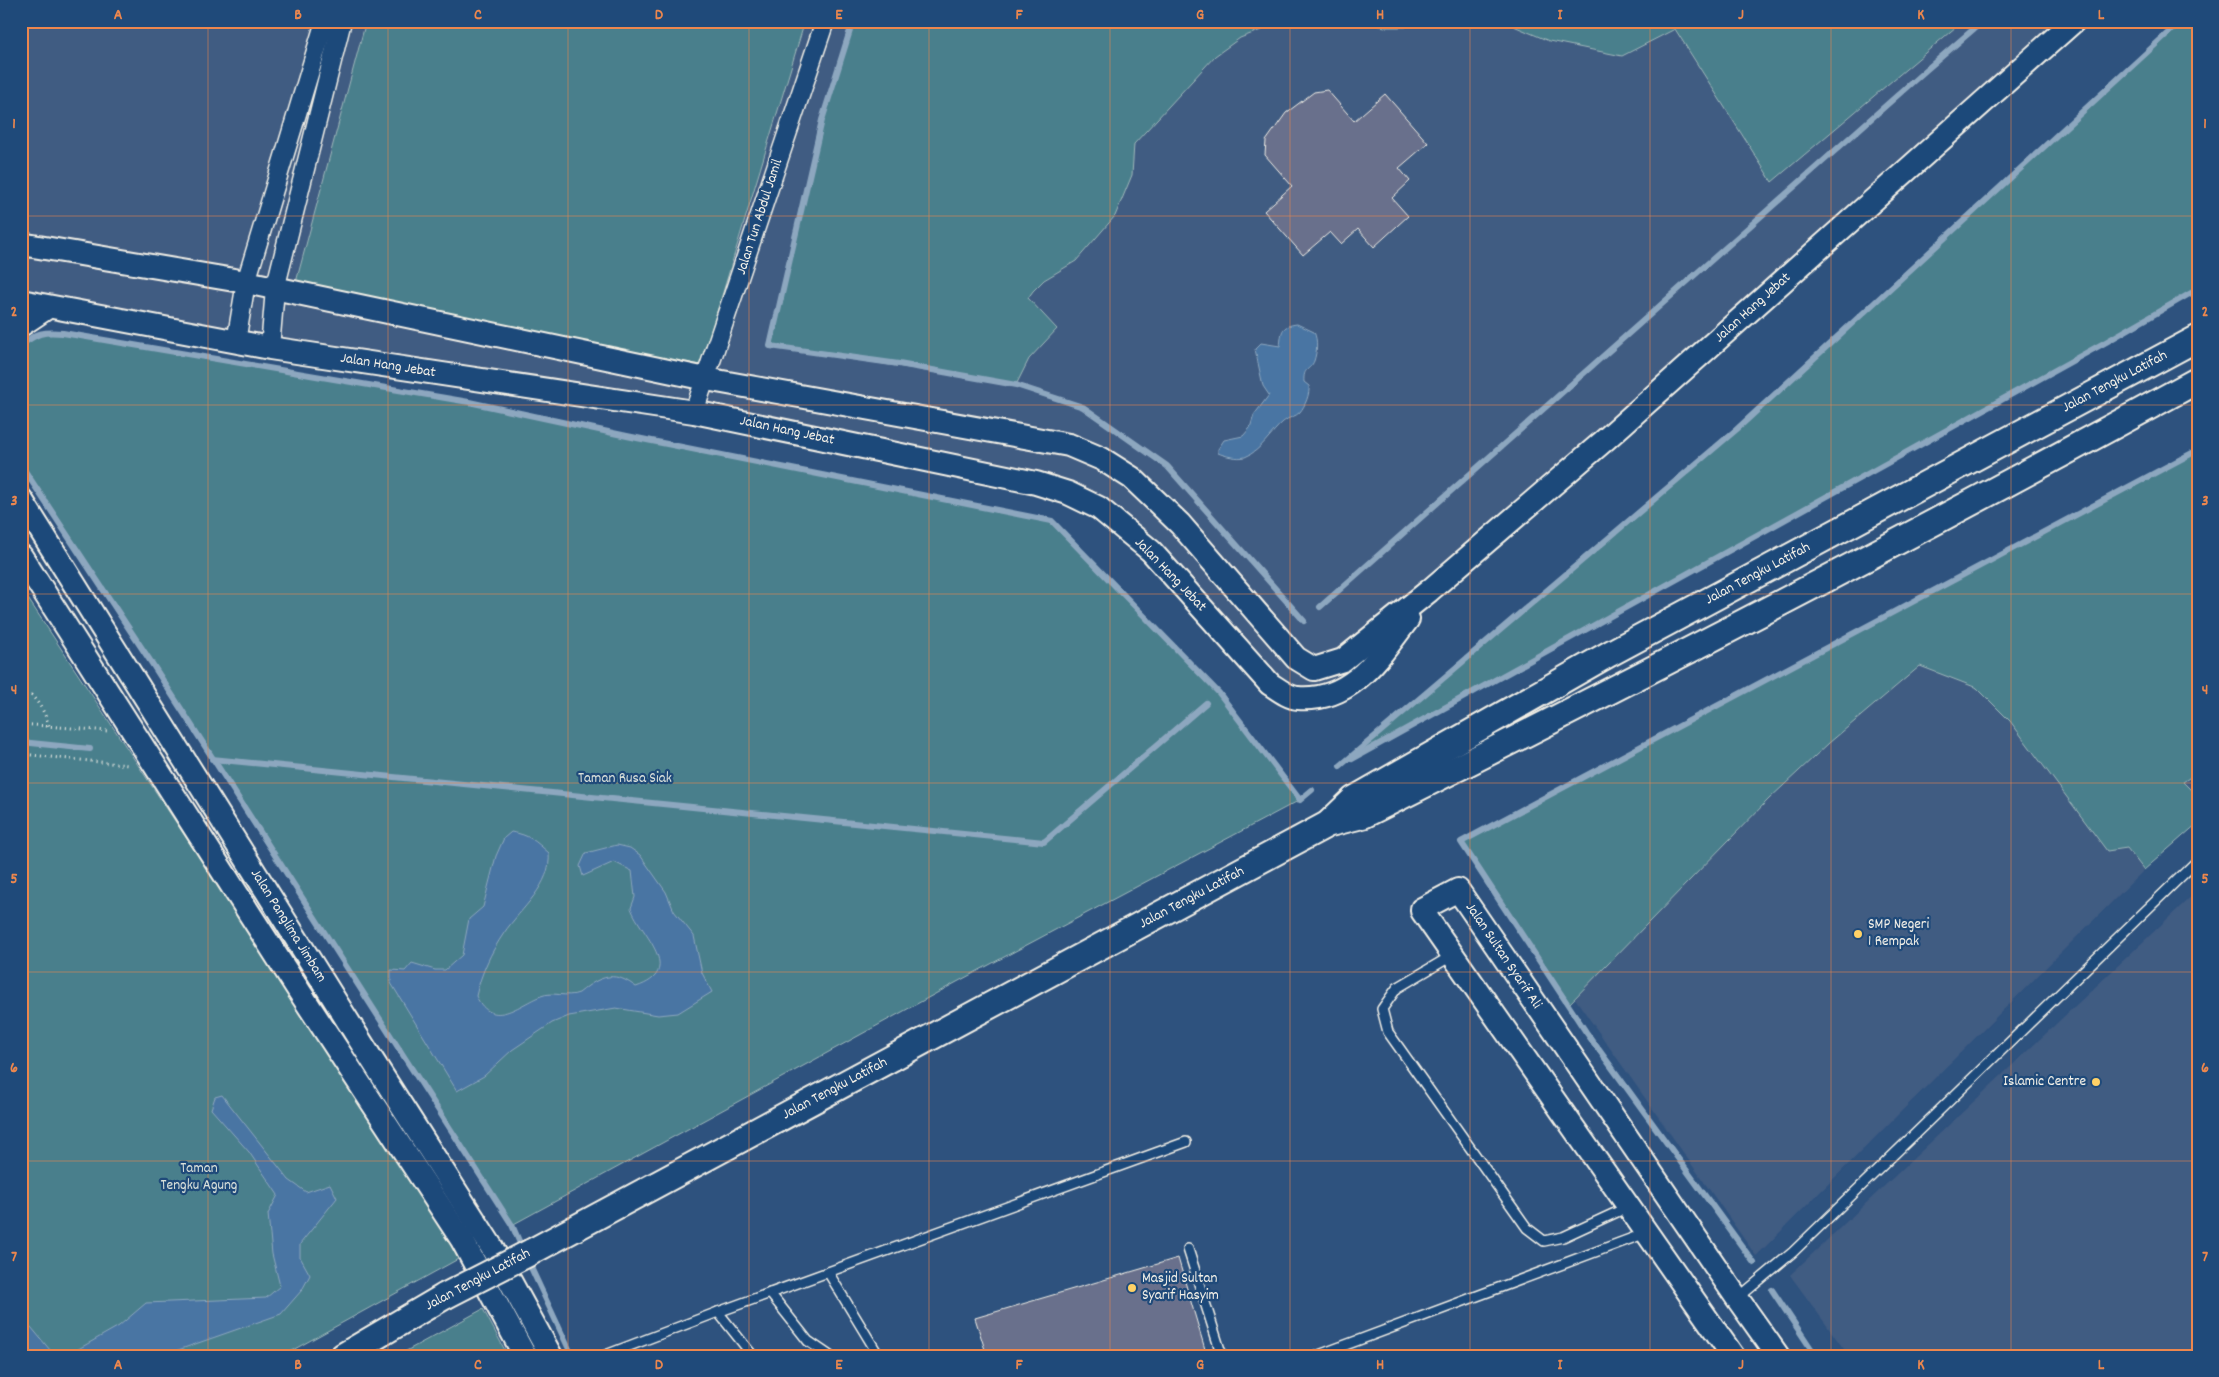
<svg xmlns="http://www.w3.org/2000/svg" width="2219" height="1377" viewBox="0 0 2219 1377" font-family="Dekko,sans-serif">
  <rect width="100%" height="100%" fill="#2e527e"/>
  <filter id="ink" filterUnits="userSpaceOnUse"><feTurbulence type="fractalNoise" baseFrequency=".02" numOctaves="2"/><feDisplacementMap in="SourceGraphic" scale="10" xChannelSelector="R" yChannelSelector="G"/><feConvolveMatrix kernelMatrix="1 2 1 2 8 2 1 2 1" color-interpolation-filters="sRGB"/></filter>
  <g filter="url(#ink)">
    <g fill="#405b82">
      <polygon points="21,21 2074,21 1429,591 1370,668 1296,698 1151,551 1036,483 21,301"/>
      <polygon points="1920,666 1977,688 2010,721 2127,848 2144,870 1756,1256 1574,997 1769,799 1829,743"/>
      <polygon points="2198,772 2198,797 2182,782"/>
      <polygon points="2198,890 2198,1356 1849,1356 1790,1275"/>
    </g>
    <g fill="#4a7f8c" stroke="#9fb8ba">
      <polygon points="366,21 805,21 701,365 295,286"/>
      <polygon points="853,21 1285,21 1240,38 1215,56 1134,144 1132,175 1115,216 1076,261 1044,280 1033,291 1028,298 1057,329 1029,359 1016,385 770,346 822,120"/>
      <polygon points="1357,21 1413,21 1406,27 1385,27"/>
      <polygon points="1502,21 1963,21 1772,182 1675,29 1622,56 1549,41"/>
      <polygon points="2181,21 2198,21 2198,289 2106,342 1340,766 1737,429"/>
      <polygon points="46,331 469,402 627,436 1052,521 1219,693 1300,800 957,982 512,1225 151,662 21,465 21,345 38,333"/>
      <polygon points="2198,450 2198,772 2183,782 2198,797 2198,823 2144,870 2127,848 2107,851 2010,721 1977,688 1920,666 1829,743 1769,799 1568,1005 1461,842"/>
      <polygon points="21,588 382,1134 460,1258 282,1356 21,1356"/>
      <polygon points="483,1309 508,1356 397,1356"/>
    </g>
    <g fill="#4875a3" stroke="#8da7bf">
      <path d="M1297,324L1314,332C1318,340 1317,352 1314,361C1310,371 1303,367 1304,382L1309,386C1310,394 1305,406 1300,412C1296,417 1288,417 1283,422C1271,432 1261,451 1245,457C1238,459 1225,456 1218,453V449L1224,440L1243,436L1250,428L1254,415L1269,395L1263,386L1255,349L1261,343L1280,346C1282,332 1280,326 1297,324Z"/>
      <path d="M511,832C530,835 535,841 549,853C552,885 521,908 504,933C491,952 481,973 476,996C493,1031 519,1004 541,996C553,991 566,998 579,993C582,991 585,988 588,986C607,973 619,974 636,987C686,971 641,935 631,908L635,897L632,871L614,862L583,876L580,866L586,853L617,845L630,848L640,855L666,892L674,911L694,936L702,973L712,992L678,1013L658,1015L616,1008L569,1016L552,1023L512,1050L484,1076L457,1091L391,983V970L405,971L412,963L435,970H445L462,955L469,919L483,907L496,856L504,838Z"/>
      <polygon points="222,1095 289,1180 306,1192 330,1184 337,1198 300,1244 300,1257 310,1275 302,1290 281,1314 161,1356 66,1356 119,1326 146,1303 266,1298 280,1286 272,1254 268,1214 278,1195 249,1152 211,1109 215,1097"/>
      <polygon points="21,1321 31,1327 55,1356 21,1356"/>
    </g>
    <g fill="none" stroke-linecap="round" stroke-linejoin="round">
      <g stroke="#8da7bf" stroke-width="6">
        <polyline points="853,21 822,120 770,346 899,364 1016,385 1083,407 1167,466 1304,621"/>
        <path d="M21,345C37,333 43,331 63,333L469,402L627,436L1052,521L1219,693L1300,800L1312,790"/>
        <polyline points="21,465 151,662 512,1225 523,1250"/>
        <polyline points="1320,607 1926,70 1983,21"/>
        <polyline points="21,742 90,749"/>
        <polyline points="212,759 1044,842 1206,703"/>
        <polyline points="1352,759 2106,342 2198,289"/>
        <polyline points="1340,766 1737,429 2181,21"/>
        <polyline points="527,1259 569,1349"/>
        <polyline points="1754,1263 1586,1032 1461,842 2198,450"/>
        <polyline points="1772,1290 1816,1356"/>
      </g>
    </g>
    <g fill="#69708c" stroke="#f4f1e8">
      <polygon points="1327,90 1354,121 1385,94 1428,143 1399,168 1410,181 1392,198 1408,216 1374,247 1358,229 1341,244 1330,232 1303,255 1264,211 1292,186 1265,155 1266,141 1286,113 1314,92"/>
      <polygon points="1178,1258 1207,1356 987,1356 975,1318"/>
    </g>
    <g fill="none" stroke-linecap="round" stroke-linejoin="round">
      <g stroke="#f4f1e8" stroke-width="12">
        <g id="service">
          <polyline points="1453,955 1397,988 1382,1009 1388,1032 1527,1228 1544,1241 1563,1237 1628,1207"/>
          <polyline points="1188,1249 1222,1356"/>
          <polyline points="828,1272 879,1356"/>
          <polyline points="770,1293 808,1341 830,1356"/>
          <polyline points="1738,1298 1793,1252 2198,860"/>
          <polyline points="718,1312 753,1356"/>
          <polyline points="603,1356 718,1312 1186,1142"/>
          <polyline points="1316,1356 1646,1233"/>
        </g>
      </g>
      <g stroke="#f4f1e8" stroke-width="21">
        <g id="minor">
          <polyline points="236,342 246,282 325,21"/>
          <polyline points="270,348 275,289 342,21"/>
          <polyline points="694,412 825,21"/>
        </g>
      </g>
      <g stroke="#f4f1e8" stroke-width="26">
        <g id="tertiary">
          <polyline points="21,244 246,282 706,379 1069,445 1102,459 1132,478 1180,524 1296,658 1314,669 1343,660 1429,591 1606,439 2074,21"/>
          <path d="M21,301L270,348L694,412L1036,483L1068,493L1099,508L1151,551L1270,684C1278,689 1289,698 1298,698C1352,702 1379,657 1408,619"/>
          <polyline points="21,325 48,307"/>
          <polyline points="21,499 371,1058 491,1246 551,1356"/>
          <polyline points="21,556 301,994 462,1240 525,1356"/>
          <polyline points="1733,1356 1422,911 1422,909 1458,890 1737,1298 1778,1356"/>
        </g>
      </g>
      <g stroke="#f4f1e8" stroke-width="29">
        <g id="secondary">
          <polyline points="1330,822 1354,799 1609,654 2198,338"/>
          <path d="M531,1252L1328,824L1364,815C1645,675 1923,531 2198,380"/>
          <polyline points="343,1356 445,1296"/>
        </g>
      </g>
      <g stroke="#f4f1e8" stroke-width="3" stroke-dasharray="1 4" stroke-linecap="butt">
        <path d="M21,697L31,695C40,704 45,713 49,726"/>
        <polyline points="21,724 108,731"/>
        <polyline points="21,754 129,765"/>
      </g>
      <use href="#service" stroke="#1f4a7a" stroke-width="9"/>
      <use href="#minor" stroke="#1f4a7a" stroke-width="18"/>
      <use href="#tertiary" stroke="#1f4a7a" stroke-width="22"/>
      <use href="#secondary" stroke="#1f4a7a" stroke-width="25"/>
      <g stroke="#f4f1e8" stroke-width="29" stroke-linecap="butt">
        <polyline id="secondary-bridge" points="445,1296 531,1252"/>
      </g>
      <use href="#secondary-bridge" stroke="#1f4a7a" stroke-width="25"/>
    </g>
  </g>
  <path fill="none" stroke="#ec874e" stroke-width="1" stroke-opacity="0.55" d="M208,21V1356M388,21V1356M568,21V1356M749,21V1356M929,21V1356M1110,21V1356M1290,21V1356M1470,21V1356M1650,21V1356M1831,21V1356M2011,21V1356M21,216H2198M21,405H2198M21,594H2198M21,783H2198M21,972H2198M21,1161H2198"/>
  <g fill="#ffd166" stroke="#1f4a7a" stroke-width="2">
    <circle cx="1858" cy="934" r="5"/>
    <circle cx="2096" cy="1082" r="5"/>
    <circle cx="1132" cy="1288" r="5"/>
  </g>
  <g text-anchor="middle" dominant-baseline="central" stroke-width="4.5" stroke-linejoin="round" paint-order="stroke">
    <g font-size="15" fill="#f4f1e8" stroke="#1f4a7a">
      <text transform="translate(760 217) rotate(-72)">Jalan Tun Abdul Jamil</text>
      <text transform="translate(1753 308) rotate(-42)">Jalan Hang Jebat</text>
      <text transform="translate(388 366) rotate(9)">Jalan Hang Jebat</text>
      <text transform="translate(2115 382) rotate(-28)">Jalan Tengku Latifah</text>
      <text transform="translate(787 431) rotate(12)">Jalan Hang Jebat</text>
      <text transform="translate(1758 574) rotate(-28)">Jalan Tengku Latifah</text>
      <text transform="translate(1170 575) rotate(46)">Jalan Hang Jebat</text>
      <text transform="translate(1192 898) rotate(-28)">Jalan Tengku Latifah</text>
      <text transform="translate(288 926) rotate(58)">Jalan Panglima Jimbam</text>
      <text transform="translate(1503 956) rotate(56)">Jalan Sultan Syarif Ali</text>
      <text transform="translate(835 1089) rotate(-28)">Jalan Tengku Latifah</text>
      <text transform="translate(478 1280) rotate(-28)">Jalan Tengku Latifah</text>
    </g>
    <g font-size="15" fill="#dae0da" stroke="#1f4a7a">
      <text x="625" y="779">Taman Rusa Siak</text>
      <text x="199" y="1169">Taman<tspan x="199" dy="17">Tengku Agung</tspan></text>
    </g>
    <g font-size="15" fill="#f4f1e8" stroke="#1f4a7a" text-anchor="start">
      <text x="1868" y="925">SMP Negeri<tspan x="1868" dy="17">1 Rempak</tspan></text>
      <text x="2086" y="1082" text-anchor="end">Islamic Centre</text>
      <text x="1142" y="1279">Masjid Sultan<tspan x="1142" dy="17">Syarif Hasyim</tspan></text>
    </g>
  </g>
  <rect width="2219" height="1377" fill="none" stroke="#1f4a7a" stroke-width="55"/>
  <rect x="28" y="28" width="2164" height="1322" fill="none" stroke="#ec874e" stroke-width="2"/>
  <g font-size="16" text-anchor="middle" font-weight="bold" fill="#ec874e">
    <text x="118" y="19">A</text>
    <text x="298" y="19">B</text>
    <text x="478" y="19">C</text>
    <text x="659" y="19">D</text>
    <text x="839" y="19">E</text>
    <text x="1019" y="19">F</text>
    <text x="1200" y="19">G</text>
    <text x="1380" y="19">H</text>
    <text x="1560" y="19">I</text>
    <text x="1741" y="19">J</text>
    <text x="1921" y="19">K</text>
    <text x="2101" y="19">L</text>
    <text x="14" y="128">1</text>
    <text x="2205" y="128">1</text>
    <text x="14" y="316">2</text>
    <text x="2205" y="316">2</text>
    <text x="14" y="505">3</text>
    <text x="2205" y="505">3</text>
    <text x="14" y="694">4</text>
    <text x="2205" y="694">4</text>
    <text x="14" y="883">5</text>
    <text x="2205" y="883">5</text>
    <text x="14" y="1072">6</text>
    <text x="2205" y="1072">6</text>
    <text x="14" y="1261">7</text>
    <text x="2205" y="1261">7</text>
    <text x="118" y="1369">A</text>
    <text x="298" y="1369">B</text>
    <text x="478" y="1369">C</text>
    <text x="659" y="1369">D</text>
    <text x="839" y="1369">E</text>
    <text x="1019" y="1369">F</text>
    <text x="1200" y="1369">G</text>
    <text x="1380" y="1369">H</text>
    <text x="1560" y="1369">I</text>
    <text x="1741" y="1369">J</text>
    <text x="1921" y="1369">K</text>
    <text x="2101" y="1369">L</text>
  </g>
</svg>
